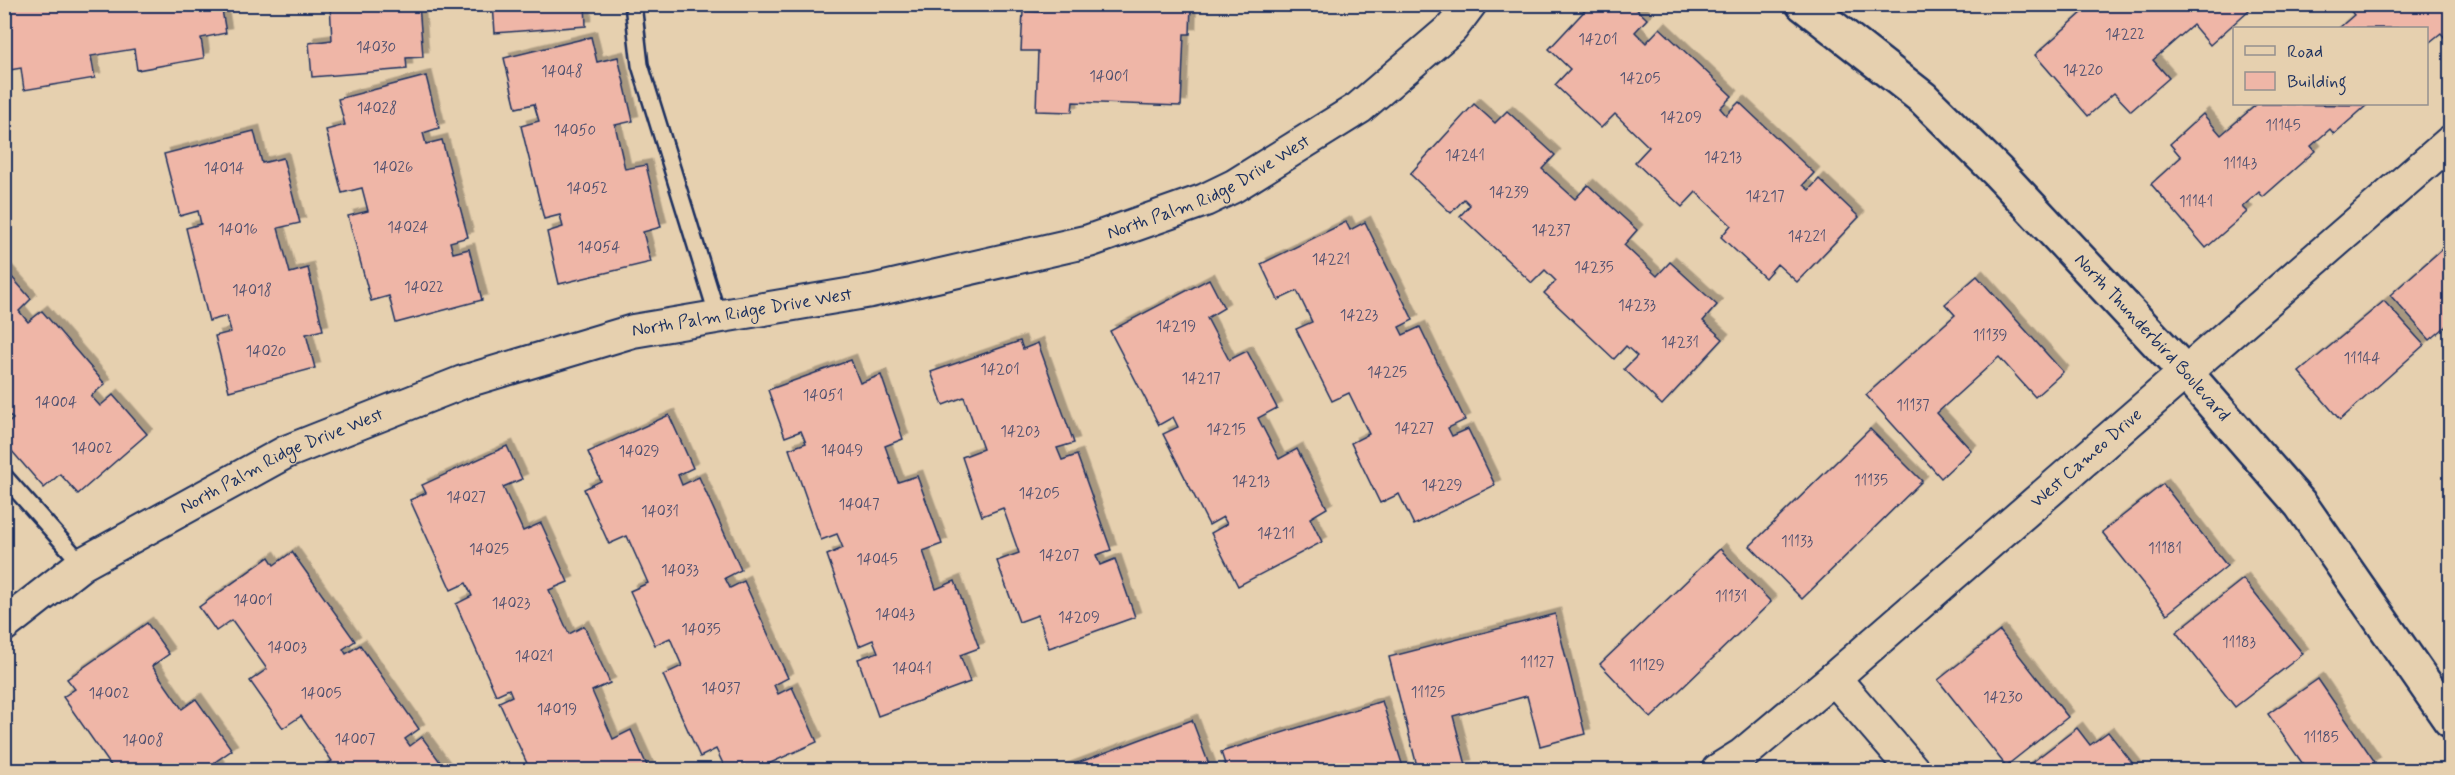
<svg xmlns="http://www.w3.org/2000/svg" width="2455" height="775" viewBox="0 0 2455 775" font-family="Mynerve,sans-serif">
  <defs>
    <filter id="shadow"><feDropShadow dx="5.5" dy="-5.5" stdDeviation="0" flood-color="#0004"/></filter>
  </defs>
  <rect width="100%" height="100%" fill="#e6d0af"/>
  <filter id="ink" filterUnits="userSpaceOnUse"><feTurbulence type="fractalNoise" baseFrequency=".0167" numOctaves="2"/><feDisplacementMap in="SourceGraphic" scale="12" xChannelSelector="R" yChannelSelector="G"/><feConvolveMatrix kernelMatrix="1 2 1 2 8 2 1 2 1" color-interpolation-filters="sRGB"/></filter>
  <g filter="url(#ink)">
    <g fill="#efb6a7" stroke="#1b2f5e" stroke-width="1.5" filter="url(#shadow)">
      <polygon points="4,4 221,4 226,33 201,38 204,58 137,70 134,49 91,56 95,78 24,90 21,68 4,71"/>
      <polygon points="330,4 419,4 423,57 406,58 407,69 312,77 309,43 332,40"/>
      <polygon points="493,4 585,4 586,26 495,33"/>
      <polygon points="1043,4 1191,4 1190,34 1184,34 1181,106 1073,102 1072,112 1036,111 1038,51 1021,51 1023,11 1042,12"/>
      <polygon points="1591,4 1631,4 1647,19 1635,32 1646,43 1660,28 1732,96 1720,108 1726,115 1739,102 1814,173 1803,185 1809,190 1819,179 1859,217 1797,282 1777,264 1765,278 1721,237 1731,225 1696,192 1682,207 1635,162 1649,147 1615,114 1601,128 1555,85 1570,69 1549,49"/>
      <polygon points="2092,4 2245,4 2249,10 2210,45 2193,25 2153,60 2169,78 2131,111 2114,93 2088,116 2035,55"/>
      <polygon points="2345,4 2450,4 2450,32 2444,37 2441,33 2426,45 2426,28 2339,28 2354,15"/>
      <polygon points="591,37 597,62 618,57 633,121 615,125 625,169 646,165 661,227 643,232 651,262 559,284 547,232 563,227 560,215 544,219 521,126 539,121 534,104 516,108 504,58"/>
      <polygon points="426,76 439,128 423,133 426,144 442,140 468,237 450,242 453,253 469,249 482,300 396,323 389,296 371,301 348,216 368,211 362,188 342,193 326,130 345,125 338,99"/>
      <polygon points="1474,104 1495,123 1507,111 1555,155 1542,169 1575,199 1588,185 1637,230 1624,245 1657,276 1670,262 1717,305 1703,321 1723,339 1662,405 1624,369 1637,356 1626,346 1614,359 1544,293 1556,281 1545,270 1532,283 1460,216 1470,205 1464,199 1451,213 1410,174"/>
      <polygon points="2257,104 2367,105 2334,134 2330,129 2311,146 2315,151 2263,197 2259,192 2242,207 2247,212 2206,248 2151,184 2181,157 2170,144 2203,114 2221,135"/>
      <polygon points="254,131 262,163 283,158 300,223 278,228 290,273 308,268 323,330 306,334 315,368 229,391 215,336 231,332 227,316 209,321 186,228 201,224 198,211 180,216 164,154"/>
      <polygon points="1346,222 1350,230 1365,222 1413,320 1399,327 1403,335 1420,327 1465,420 1448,428 1452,436 1468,429 1495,485 1414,525 1399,494 1380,503 1351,443 1369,434 1349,393 1332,401 1296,329 1312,322 1297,291 1278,300 1261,264"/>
      <polygon points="2450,242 2450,323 2430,340 2390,295"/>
      <polygon points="4,268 31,299 19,311 28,322 42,311 105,384 91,396 100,406 113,395 147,434 78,494 60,474 44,488 4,442 4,427 13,419 4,410"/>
      <polygon points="1977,276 2063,372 2035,397 1999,357 1937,413 1971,450 1941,478 1866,395 1955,315 1945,304"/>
      <polygon points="1209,279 1224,308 1207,318 1229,360 1247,351 1277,408 1258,418 1279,459 1297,449 1327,508 1310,518 1322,542 1238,586 1211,533 1227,524 1223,517 1209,525 1163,434 1178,427 1173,417 1159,425 1110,331"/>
      <polygon points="2384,301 2424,345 2340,420 2299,372"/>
      <polygon points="1020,341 1023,349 1038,343 1074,443 1057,448 1062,460 1077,455 1111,550 1096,555 1100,565 1115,559 1135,617 1049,648 1038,615 1019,622 997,561 1019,553 1003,508 982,516 962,457 983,449 964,397 943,405 931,372"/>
      <polygon points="851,360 860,383 881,375 903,439 885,446 898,482 917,476 942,544 923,551 936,589 955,581 979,648 960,655 970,682 878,716 858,659 878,652 873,640 859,646 827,555 843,548 837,534 821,540 789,449 806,443 801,431 785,437 768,390"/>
      <polygon points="669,415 693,468 678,475 682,485 699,477 741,570 725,578 730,588 744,581 788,678 774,685 778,694 792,687 817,742 755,770 726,770 716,749 700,757 663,675 682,666 670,638 655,645 630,591 648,583 627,536 609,544 584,489 601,481 588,452"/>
      <polygon points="1870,429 1922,481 1802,599 1750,546"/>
      <polygon points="507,446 522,479 503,487 523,531 541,523 568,582 549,590 569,634 584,626 610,683 592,691 613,739 631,730 649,770 530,770 499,702 512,696 509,689 496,695 456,604 472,596 466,583 451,590 410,500 426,493 422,485"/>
      <polygon points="2163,484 2227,566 2167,614 2102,532"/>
      <polygon points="1720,549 1771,602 1651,718 1600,664"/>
      <polygon points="292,552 355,641 343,649 346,654 360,645 419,729 405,739 410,746 422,737 446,770 319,770 332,761 301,716 283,728 250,681 267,669 232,620 216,631 199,607 269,557 274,565"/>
      <polygon points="2243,579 2303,654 2235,707 2176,632"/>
      <polygon points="1555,614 1585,734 1540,746 1527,696 1453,716 1466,765 1444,770 1418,770 1389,657"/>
      <polygon points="147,623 169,654 152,666 182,709 196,699 232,750 215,762 221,770 114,770 63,697 75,689 67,679"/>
      <polygon points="2000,631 2068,717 2006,766 1938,680"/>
      <polygon points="2318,679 2375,762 2363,770 2307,770 2268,714"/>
      <polygon points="1382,701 1404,770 1227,770 1221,752"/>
      <polygon points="1192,720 1211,770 1059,770"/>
      <polygon points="2077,728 2090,745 2108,732 2138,770 2022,770"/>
    </g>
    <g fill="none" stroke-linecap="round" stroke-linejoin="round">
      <g stroke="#1b2f5e" stroke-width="20">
        <g id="service">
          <polyline points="633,4 640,65 718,317"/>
          <polyline points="4,476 82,564"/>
        </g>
      </g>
      <g stroke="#1b2f5e" stroke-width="36">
        <g id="minor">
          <path id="s1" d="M4,625L82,564L286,452L463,382L633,331L871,291L1089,241L1205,200L1234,186L1359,108L1452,28L1470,4"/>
          <polyline points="1834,678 1913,770"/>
          <path id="s2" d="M1718,770L1742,755L1834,678L2450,142"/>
        </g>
      </g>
      <g stroke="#1b2f5e" stroke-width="38">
        <g id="tertiary">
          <path id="s3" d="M1803,4L1923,98L1997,171L2186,373L2301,505L2450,720"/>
        </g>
      </g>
      <use href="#service" stroke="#e6d0af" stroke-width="15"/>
      <use href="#minor" stroke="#e6d0af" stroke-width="32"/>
      <use href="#tertiary" stroke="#e6d0af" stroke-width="33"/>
    </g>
  </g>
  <g text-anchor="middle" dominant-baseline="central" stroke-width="4.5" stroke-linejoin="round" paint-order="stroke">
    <g font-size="15" fill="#505170">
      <text x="2125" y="35">14222</text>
      <text x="1598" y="40">14201</text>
      <text x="376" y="48">14030</text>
      <text x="2083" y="71">14220</text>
      <text x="562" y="72">14048</text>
      <text x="1109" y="77">14001</text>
      <text x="1640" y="79">14205</text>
      <text x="377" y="109">14028</text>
      <text x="1681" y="118">14209</text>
      <text x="2283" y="126">11145</text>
      <text x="575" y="131">14050</text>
      <text x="1465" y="156">14241</text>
      <text x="1723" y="158">14213</text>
      <text x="2240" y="164">11143</text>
      <text x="393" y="168">14026</text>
      <text x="224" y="169">14014</text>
      <text x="587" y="189">14052</text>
      <text x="1509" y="193">14239</text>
      <text x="1765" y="197">14217</text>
      <text x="2196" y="202">11141</text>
      <text x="408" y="228">14024</text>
      <text x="238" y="230">14016</text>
      <text x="1551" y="231">14237</text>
      <text x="1807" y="237">14221</text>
      <text x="599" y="248">14054</text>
      <text x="1331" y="260">14221</text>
      <text x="1594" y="268">14235</text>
      <text x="424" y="288">14022</text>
      <text x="252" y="291">14018</text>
      <text x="1637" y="306">14233</text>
      <text x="1359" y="316">14223</text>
      <text x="1176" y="327">14219</text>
      <text x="1990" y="336">11139</text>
      <text x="1680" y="343">14231</text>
      <text x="266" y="352">14020</text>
      <text x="2362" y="359">11144</text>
      <text x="1000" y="370">14201</text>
      <text x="1387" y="373">14225</text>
      <text x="1201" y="379">14217</text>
      <text x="823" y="396">14051</text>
      <text x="56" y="403">14004</text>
      <text x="1913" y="406">11137</text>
      <text x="1414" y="429">14227</text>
      <text x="1226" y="430">14215</text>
      <text x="1020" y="432">14203</text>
      <text x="92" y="449">14002</text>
      <text x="842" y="451">14049</text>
      <text x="639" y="452">14029</text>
      <text x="1871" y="481">11135</text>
      <text x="1251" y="482">14213</text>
      <text x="1442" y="486">14229</text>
      <text x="1039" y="494">14205</text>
      <text x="466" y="498">14027</text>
      <text x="859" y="505">14047</text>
      <text x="660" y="512">14031</text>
      <text x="1276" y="534">14211</text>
      <text x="1797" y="542">11133</text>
      <text x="2165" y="549">11181</text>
      <text x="489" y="550">14025</text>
      <text x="1059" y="556">14207</text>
      <text x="877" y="560">14045</text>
      <text x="680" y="571">14033</text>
      <text x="1731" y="597">11131</text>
      <text x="253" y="601">14001</text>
      <text x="511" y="604">14023</text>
      <text x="895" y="615">14043</text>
      <text x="1079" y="618">14209</text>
      <text x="701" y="630">14035</text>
      <text x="2239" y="643">11183</text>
      <text x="287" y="648">14003</text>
      <text x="534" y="657">14021</text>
      <text x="1537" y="663">11127</text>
      <text x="1647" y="666">11129</text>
      <text x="912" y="669">14041</text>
      <text x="721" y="689">14037</text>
      <text x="1428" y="693">11125</text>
      <text x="109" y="694">14002</text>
      <text x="321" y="694">14005</text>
      <text x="2003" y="698">14230</text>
      <text x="557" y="710">14019</text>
      <text x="2321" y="738">11185</text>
      <text x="355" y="740">14007</text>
      <text x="143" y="741">14008</text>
    </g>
    <g font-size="18" fill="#1b2f5e" stroke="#e6d0af">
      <text stroke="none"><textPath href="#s1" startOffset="1296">North Palm Ridge Drive West</textPath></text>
      <text stroke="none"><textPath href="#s1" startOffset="810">North Palm Ridge Drive West</textPath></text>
      <text stroke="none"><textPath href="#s3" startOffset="484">North Thunderbird Boulevard</textPath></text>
      <text stroke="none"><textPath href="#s2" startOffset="483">West Cameo Drive</textPath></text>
      <text stroke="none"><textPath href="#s1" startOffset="324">North Palm Ridge Drive West</textPath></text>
    </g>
  </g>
  <rect width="2455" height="775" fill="none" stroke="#e6d0af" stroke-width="24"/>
  <rect x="12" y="12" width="2431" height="751" fill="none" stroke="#1b2f5e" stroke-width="2" filter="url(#ink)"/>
  <rect x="2233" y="27" width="195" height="78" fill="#e6d0af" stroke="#95908f" stroke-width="1.5"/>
  <rect x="2245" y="46" width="30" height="9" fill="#e6d0af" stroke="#95908f" stroke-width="1.5"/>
  <text x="2287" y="57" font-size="18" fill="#1b2f5e">Road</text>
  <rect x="2245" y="72" width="30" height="18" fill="#efb6a7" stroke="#95908f" stroke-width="1.5"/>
  <text x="2287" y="87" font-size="18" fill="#1b2f5e">Building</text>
</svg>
